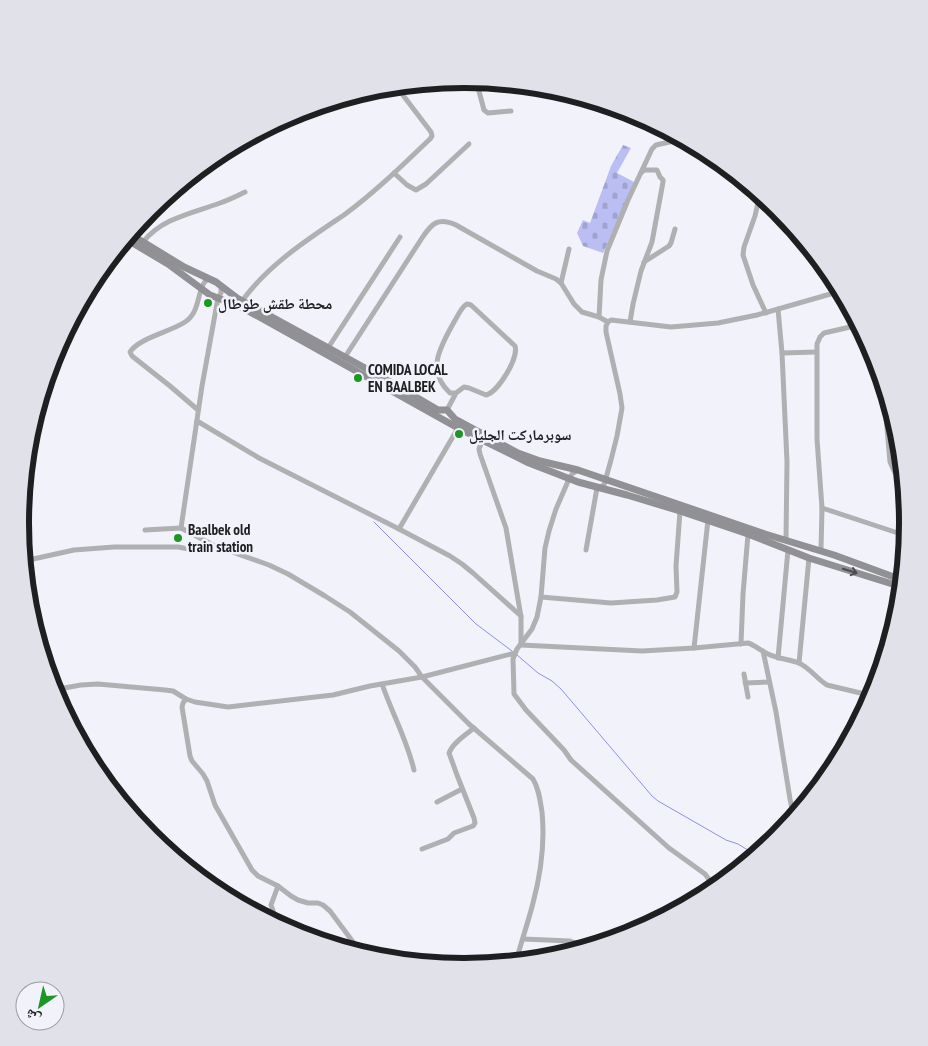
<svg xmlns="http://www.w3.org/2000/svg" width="928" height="1046" viewBox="0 0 928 1046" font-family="'PT Sans Narrow','Noto Naskh Arabic',sans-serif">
  <defs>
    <pattern id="cemetery-stones" width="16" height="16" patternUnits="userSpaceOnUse" patternTransform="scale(1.25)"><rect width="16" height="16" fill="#bbbef2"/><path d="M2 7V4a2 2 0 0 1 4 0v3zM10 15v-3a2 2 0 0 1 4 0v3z" fill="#a0a3cf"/></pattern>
  </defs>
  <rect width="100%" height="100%" fill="#f1f2fa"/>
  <polygon fill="url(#cemetery-stones)" points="623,145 631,148 617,173 636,183 603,253 583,246 577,233 583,220 590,223 611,166"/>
  <polygon fill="#bbbef2" points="888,608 899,610 890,640 885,640"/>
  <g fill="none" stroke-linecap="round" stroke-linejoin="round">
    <g stroke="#8f90e5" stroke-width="1">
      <polyline points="374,522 476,624 512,651"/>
      <polyline points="517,655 538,673 552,681 561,689 652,796 658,801 726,840 738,844 756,855"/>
    </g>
    <g stroke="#b0b0b3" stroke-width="5">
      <polyline points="476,80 484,110 488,113 511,111"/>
      <polyline points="301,120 322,104"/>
      <polyline points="394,173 407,185 416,190 426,184 469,144"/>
      <polyline points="760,194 755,216 744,247 743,255 753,285 766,313"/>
      <path d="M143,242C162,218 193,213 220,203C229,200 237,196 245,192"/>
      <polyline points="644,262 669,246 671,243 675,229"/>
      <polyline points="561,283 569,249"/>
      <path d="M242,301C268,265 308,239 344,215C374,193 403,165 430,139L432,136L431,132L396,86"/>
      <polyline points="778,309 782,353 787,462 786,540"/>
      <polyline points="599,317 601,280 607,251 628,200 652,149 656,145 683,139"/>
      <polyline points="630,322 633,304 641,271 652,242 663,182 663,180 660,177 657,170 644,170 642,172"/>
      <polyline points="328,348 400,237"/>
      <polyline points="782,353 816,352"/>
      <path d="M345,357L422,238C432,223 438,217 456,225L537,271L556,279L561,283L574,304L582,312L599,317L608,322"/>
      <polyline points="883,383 890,462 895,473 904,482"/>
      <path d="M198,410L170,386L132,356L130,352C139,338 170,332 185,322C202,311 196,287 208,279"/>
      <path d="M447,410L456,393L464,387L469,388L486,395C498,392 519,358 515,346L471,305L467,304C461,307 458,316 454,322C441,346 425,370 450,393H456"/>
      <polyline points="197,421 259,458 399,529 450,556 462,564 473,573 521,616"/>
      <path d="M482,441L479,449L480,454L506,528L521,617V645L642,651L694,648L748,643C755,645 761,651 768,654C778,659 789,659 799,663C810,668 817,679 827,685L873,696"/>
      <polyline points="578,470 572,474 569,479 556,509 549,531 545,548 541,597 537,617 532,629 517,649 513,659 514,694 526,710 564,750 571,760 669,848 705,874 708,878 712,891"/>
      <polyline points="599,488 604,485 611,460 617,436 622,408 620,394 606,332 606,326 608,322 611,320 671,327 718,323 757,315 841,291"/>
      <polyline points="822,508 907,536"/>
      <polyline points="181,528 202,386 218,298 221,293 221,287"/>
      <polyline points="399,529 458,428"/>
      <path d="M145,530L181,528L215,546L269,565L288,574L325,596L350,612L399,651L415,667L422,677L469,724L533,779C539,789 540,800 542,812C545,842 541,873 533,903C528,923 521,942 516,962"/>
      <polyline points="586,550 597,488"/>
      <polyline points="821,550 822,508 817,439 817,344 820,337 824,333 859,325"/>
      <polyline points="24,561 74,550 114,547 178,547 194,550 201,547 207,542"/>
      <polyline points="541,597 611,603 657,600 675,597 677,592 676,566 680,511"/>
      <polyline points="741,644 743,594 748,534"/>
      <polyline points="694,648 708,520"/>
      <polyline points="763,651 776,712 790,799 794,818"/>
      <polyline points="778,658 788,550"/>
      <polyline points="799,663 809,558"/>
      <polyline points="744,674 748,697"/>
      <polyline points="745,683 769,682"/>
      <path d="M382,684C392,713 407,740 414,770"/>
      <polyline points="53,690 81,685 98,684 165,690 173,691 186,699 195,702 228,707 333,695 370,686 422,677 515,653"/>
      <polyline points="186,699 183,703 182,707 190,756 192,761 203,774 207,781 215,805 252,870 258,876 278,886 291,896 298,900 308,903 318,903 323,905 330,911 362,954"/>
      <polyline points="437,802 462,789"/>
      <path d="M422,849L448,839L454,833L473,826L475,823L474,818L457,775L449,753C453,743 465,735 474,728"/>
      <polyline points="278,886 271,905 278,925"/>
      <polyline points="523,939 570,941 576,943 583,949"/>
    </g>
    <g stroke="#909095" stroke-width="7">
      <polyline points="130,234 184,267 216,282 237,298 385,379 438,410 447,410 455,419 518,453 540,461 578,470 765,534 834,555 902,580"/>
      <polyline points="126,239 168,264 210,295 241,307 263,319 458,428 529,463 578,482 627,495 680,511 748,534 809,558 902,587"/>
    </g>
  </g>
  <defs><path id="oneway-shaft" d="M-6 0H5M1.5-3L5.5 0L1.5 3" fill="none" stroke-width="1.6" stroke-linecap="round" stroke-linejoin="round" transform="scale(1.25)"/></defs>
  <use stroke="#4c4c50" href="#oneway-shaft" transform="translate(850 571) rotate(17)"/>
  <g fill="#1d9626" stroke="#f1f2fa" stroke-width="2">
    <circle cx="208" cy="303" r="5"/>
    <circle cx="358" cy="378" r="5"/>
    <circle cx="459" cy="434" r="5"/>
    <circle cx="178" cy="538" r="5"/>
  </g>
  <g text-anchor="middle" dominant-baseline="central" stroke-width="5" stroke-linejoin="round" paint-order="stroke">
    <g font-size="15" font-weight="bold" fill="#1f1f22" stroke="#f1f2fa" text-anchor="start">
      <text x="218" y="303">محطة طقش طوطال</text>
      <text x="368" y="369">COMIDA LOCAL<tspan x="368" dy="17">EN BAALBEK</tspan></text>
      <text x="469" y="434">سوبرماركت الجليل</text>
      <text x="188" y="529">Baalbek old<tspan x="188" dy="17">train station</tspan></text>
    </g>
  </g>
  <path d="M0 0H928V1046H0ZM29 523a435 435 0 1 1 870 0a435 435 0 1 1-870 0Z" fill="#e0e1e9" fill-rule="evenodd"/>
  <path fill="none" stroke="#1f1f22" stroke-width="6" d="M29 523a435 435 0 1 1 870 0a435 435 0 1 1-870 0Z"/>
  <g transform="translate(40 1006) rotate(214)"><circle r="24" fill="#f1f2fa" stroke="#9d9ea4"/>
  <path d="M0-4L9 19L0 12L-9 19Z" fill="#1d9626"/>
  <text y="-8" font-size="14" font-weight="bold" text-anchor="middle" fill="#1f1f22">ش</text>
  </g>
</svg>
